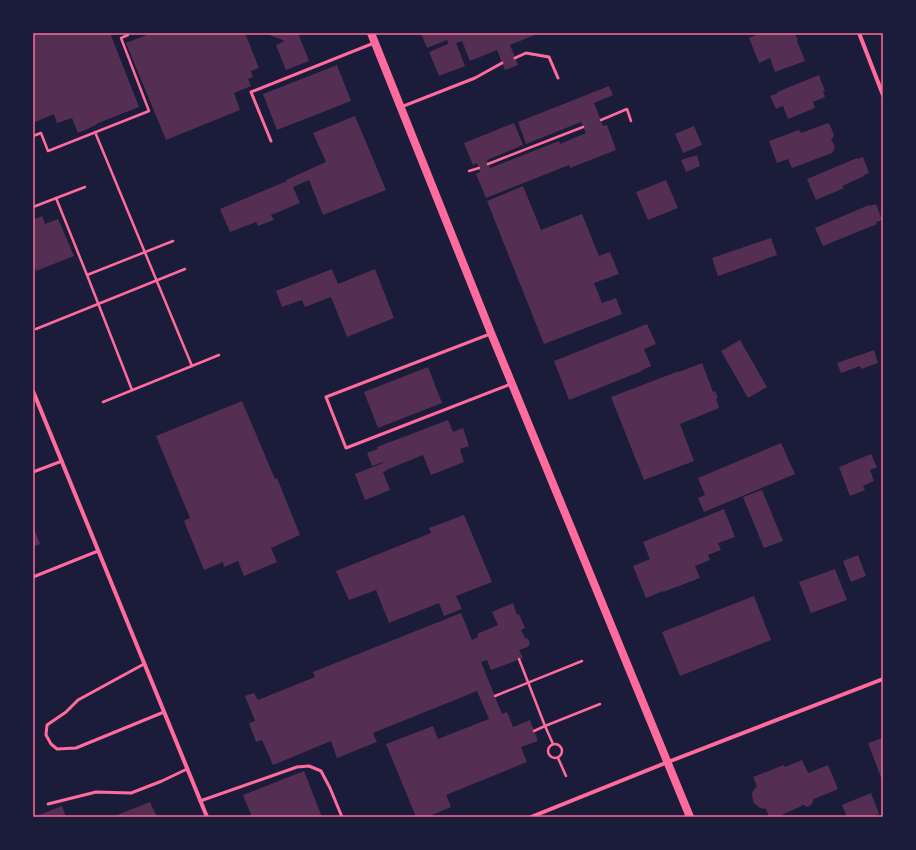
<svg xmlns="http://www.w3.org/2000/svg" width="916" height="850" viewBox="0 0 916 850" font-family="'Titillium Web',sans-serif">
  <rect width="100%" height="100%" fill="#1b1b3a"/>
  <g fill="#542f53">
    <polygon points="33,33 110,33 139,107 96,124 96,125 78,133 72,118 57,123 54,114 33,123"/>
    <polygon points="152,33 245,33 259,68 251,71 253,77 248,79 251,86 234,93 240,110 166,140 126,43"/>
    <polygon points="265,33 298,33 309,61 286,70 276,45 285,41"/>
    <polygon points="421,33 540,33 510,45 518,65 505,70 497,50 470,61 462,41 456,43 465,66 439,76 429,52 448,44 447,40 427,48"/>
    <polygon points="761,33 795,33 798,40 797,41 805,61 775,72 770,58 759,63 749,38"/>
    <polygon points="337,65 351,101 277,130 263,94"/>
    <polygon points="819,75 825,91 823,92 825,97 813,102 815,108 788,119 783,106 776,109 770,96 778,93 777,92"/>
    <polygon points="609,86 613,95 594,103 603,126 607,125 616,150 570,168 569,165 486,198 476,174 480,172 477,163 473,165 464,143 514,123 523,145 487,160 490,168 559,141 560,144 586,133 581,122 526,144 518,122"/>
    <polygon points="355,116 386,190 323,215 309,180 293,187 300,203 271,215 274,220 258,226 256,222 230,232 220,209 287,181 286,180 326,162 313,133"/>
    <polygon points="828,123 830,125 834,135 833,138 831,139 835,147 832,153 792,168 788,159 777,163 769,141 799,130 801,133"/>
    <polygon points="694,126 702,145 683,153 675,134"/>
    <polygon points="697,155 700,166 686,172 681,160"/>
    <polygon points="863,157 869,173 864,175 864,176 842,186 844,188 816,200 807,179 857,158 857,159"/>
    <polygon points="666,180 678,208 648,220 636,192"/>
    <polygon points="523,186 541,230 582,214 599,256 610,252 619,274 594,283 602,303 616,298 622,314 544,344 487,201"/>
    <polygon points="876,204 882,220 876,222 877,224 823,246 815,228 869,205 870,206"/>
    <polygon points="42,216 45,224 58,219 74,256 36,271 33,263 33,220"/>
    <polygon points="771,238 777,255 718,276 712,258"/>
    <polygon points="332,269 338,284 375,269 394,318 347,337 331,297 305,307 302,300 282,307 276,291"/>
    <polygon points="647,324 656,344 644,349 651,366 642,370 642,371 569,400 554,361"/>
    <polygon points="740,340 767,387 748,398 721,351"/>
    <polygon points="874,350 878,363 861,369 860,366 841,373 837,363"/>
    <polygon points="702,363 713,392 715,391 718,398 716,399 719,408 680,424 694,461 644,480 611,397 679,371 679,372"/>
    <polygon points="428,367 442,403 378,428 364,392"/>
    <polygon points="242,401 275,479 277,478 300,535 271,548 277,562 244,576 238,561 224,567 223,562 204,570 184,521 190,518 156,436"/>
    <polygon points="448,420 453,432 463,428 469,446 460,449 464,462 431,475 423,455 386,470 386,471 383,472 390,490 365,500 355,474 383,463 383,462 372,466 367,453 378,449 377,447"/>
    <polygon points="781,443 795,474 704,512 698,498 705,495 698,478"/>
    <polygon points="871,454 877,467 870,470 874,481 863,486 865,490 850,496 839,467"/>
    <polygon points="762,490 783,541 764,548 743,497"/>
    <polygon points="724,509 735,537 718,543 721,550 708,555 710,560 695,566 700,578 663,592 663,591 646,598 633,566 650,559 643,542"/>
    <polygon points="464,515 492,582 456,596 462,609 444,616 439,603 389,623 376,590 349,600 336,571 431,533 429,528"/>
    <polygon points="33,526 40,544 33,547"/>
    <polygon points="858,555 866,576 851,582 843,561"/>
    <polygon points="835,569 847,600 811,613 799,582"/>
    <polygon points="754,596 771,640 680,676 662,632"/>
    <polygon points="513,603 517,615 519,614 525,628 521,630 525,638 528,639 530,643 528,647 519,650 523,658 491,670 487,660 481,662 502,714 507,712 513,727 530,720 538,741 521,747 527,762 446,795 451,807 427,817 416,817 386,744 433,726 438,739 489,719 477,691 373,733 377,742 337,758 331,741 273,765 262,740 256,742 249,723 255,721 245,696 254,693 258,700 315,677 313,672 461,613 472,640 478,637 477,634 498,625 492,612"/>
    <polygon points="883,738 883,779 882,780 868,743"/>
    <polygon points="802,760 808,773 828,765 838,789 814,799 811,805 807,807 801,804 802,806 777,817 769,817 766,809 760,808 755,804 753,801 752,794 753,791 757,786 753,777 784,765 785,767"/>
    <polygon points="304,771 322,817 252,817 243,795"/>
    <polygon points="871,793 879,814 872,817 847,817 842,805"/>
    <polygon points="150,802 157,817 112,817"/>
    <polygon points="62,806 66,817 34,817"/>
  </g>
  <g fill="none" stroke-linecap="round" stroke-linejoin="round">
    <g stroke="#ff6b9d" stroke-width="2.5">
      <polyline points="601,120 627,109 631,121"/>
      <polyline points="95,132 192,366"/>
      <polyline points="33,136 41,133 48,151 149,111 121,38 128,35"/>
      <polyline points="488,164 583,127"/>
      <polyline points="469,171 479,168"/>
      <polyline points="56,198 87,275 173,241"/>
      <polyline points="33,207 85,187"/>
      <polyline points="87,275 132,390"/>
      <polyline points="36,329 185,269"/>
      <polyline points="103,402 219,355"/>
      <polyline points="519,659 545,726 534,731"/>
      <polyline points="495,696 582,661"/>
      <circle cx="555" cy="751" r="7"/>
      <polyline points="553,744 545,726 600,704"/>
      <polyline points="558,758 566,776"/>
    </g>
    <g stroke="#ff6b9d" stroke-width="3">
      <polyline points="515,58 526,53 549,57 558,78"/>
      <polyline points="401,107 475,78 502,63"/>
      <polyline points="271,141 251,92 374,43"/>
      <polyline points="490,334 326,397 346,448 511,384"/>
      <polyline points="33,472 62,461"/>
      <polyline points="33,577 98,551"/>
      <polyline points="144,664 78,700 66,712 47,725 46,735 51,744 57,749 76,748 164,712"/>
      <polyline points="200,801 297,767 309,766 321,771 330,788 342,817"/>
      <polyline points="48,804 96,792 131,793 162,781 187,769"/>
    </g>
    <g stroke="#ff6b9d" stroke-width="4">
      <polyline points="859,33 883,95"/>
      <polyline points="33,391 207,817"/>
      <polyline points="531,817 668,762 883,679"/>
    </g>
    <polyline stroke="#ff6b9d" stroke-width="8" points="371,33 491,333 690,817"/>
  </g>
  <rect width="916" height="850" fill="none" stroke="#1b1b3a" stroke-width="68"/>
  <rect x="34" y="34" width="848" height="782" fill="none" stroke="#ff6b9d" stroke-width="1.5"/>
</svg>
